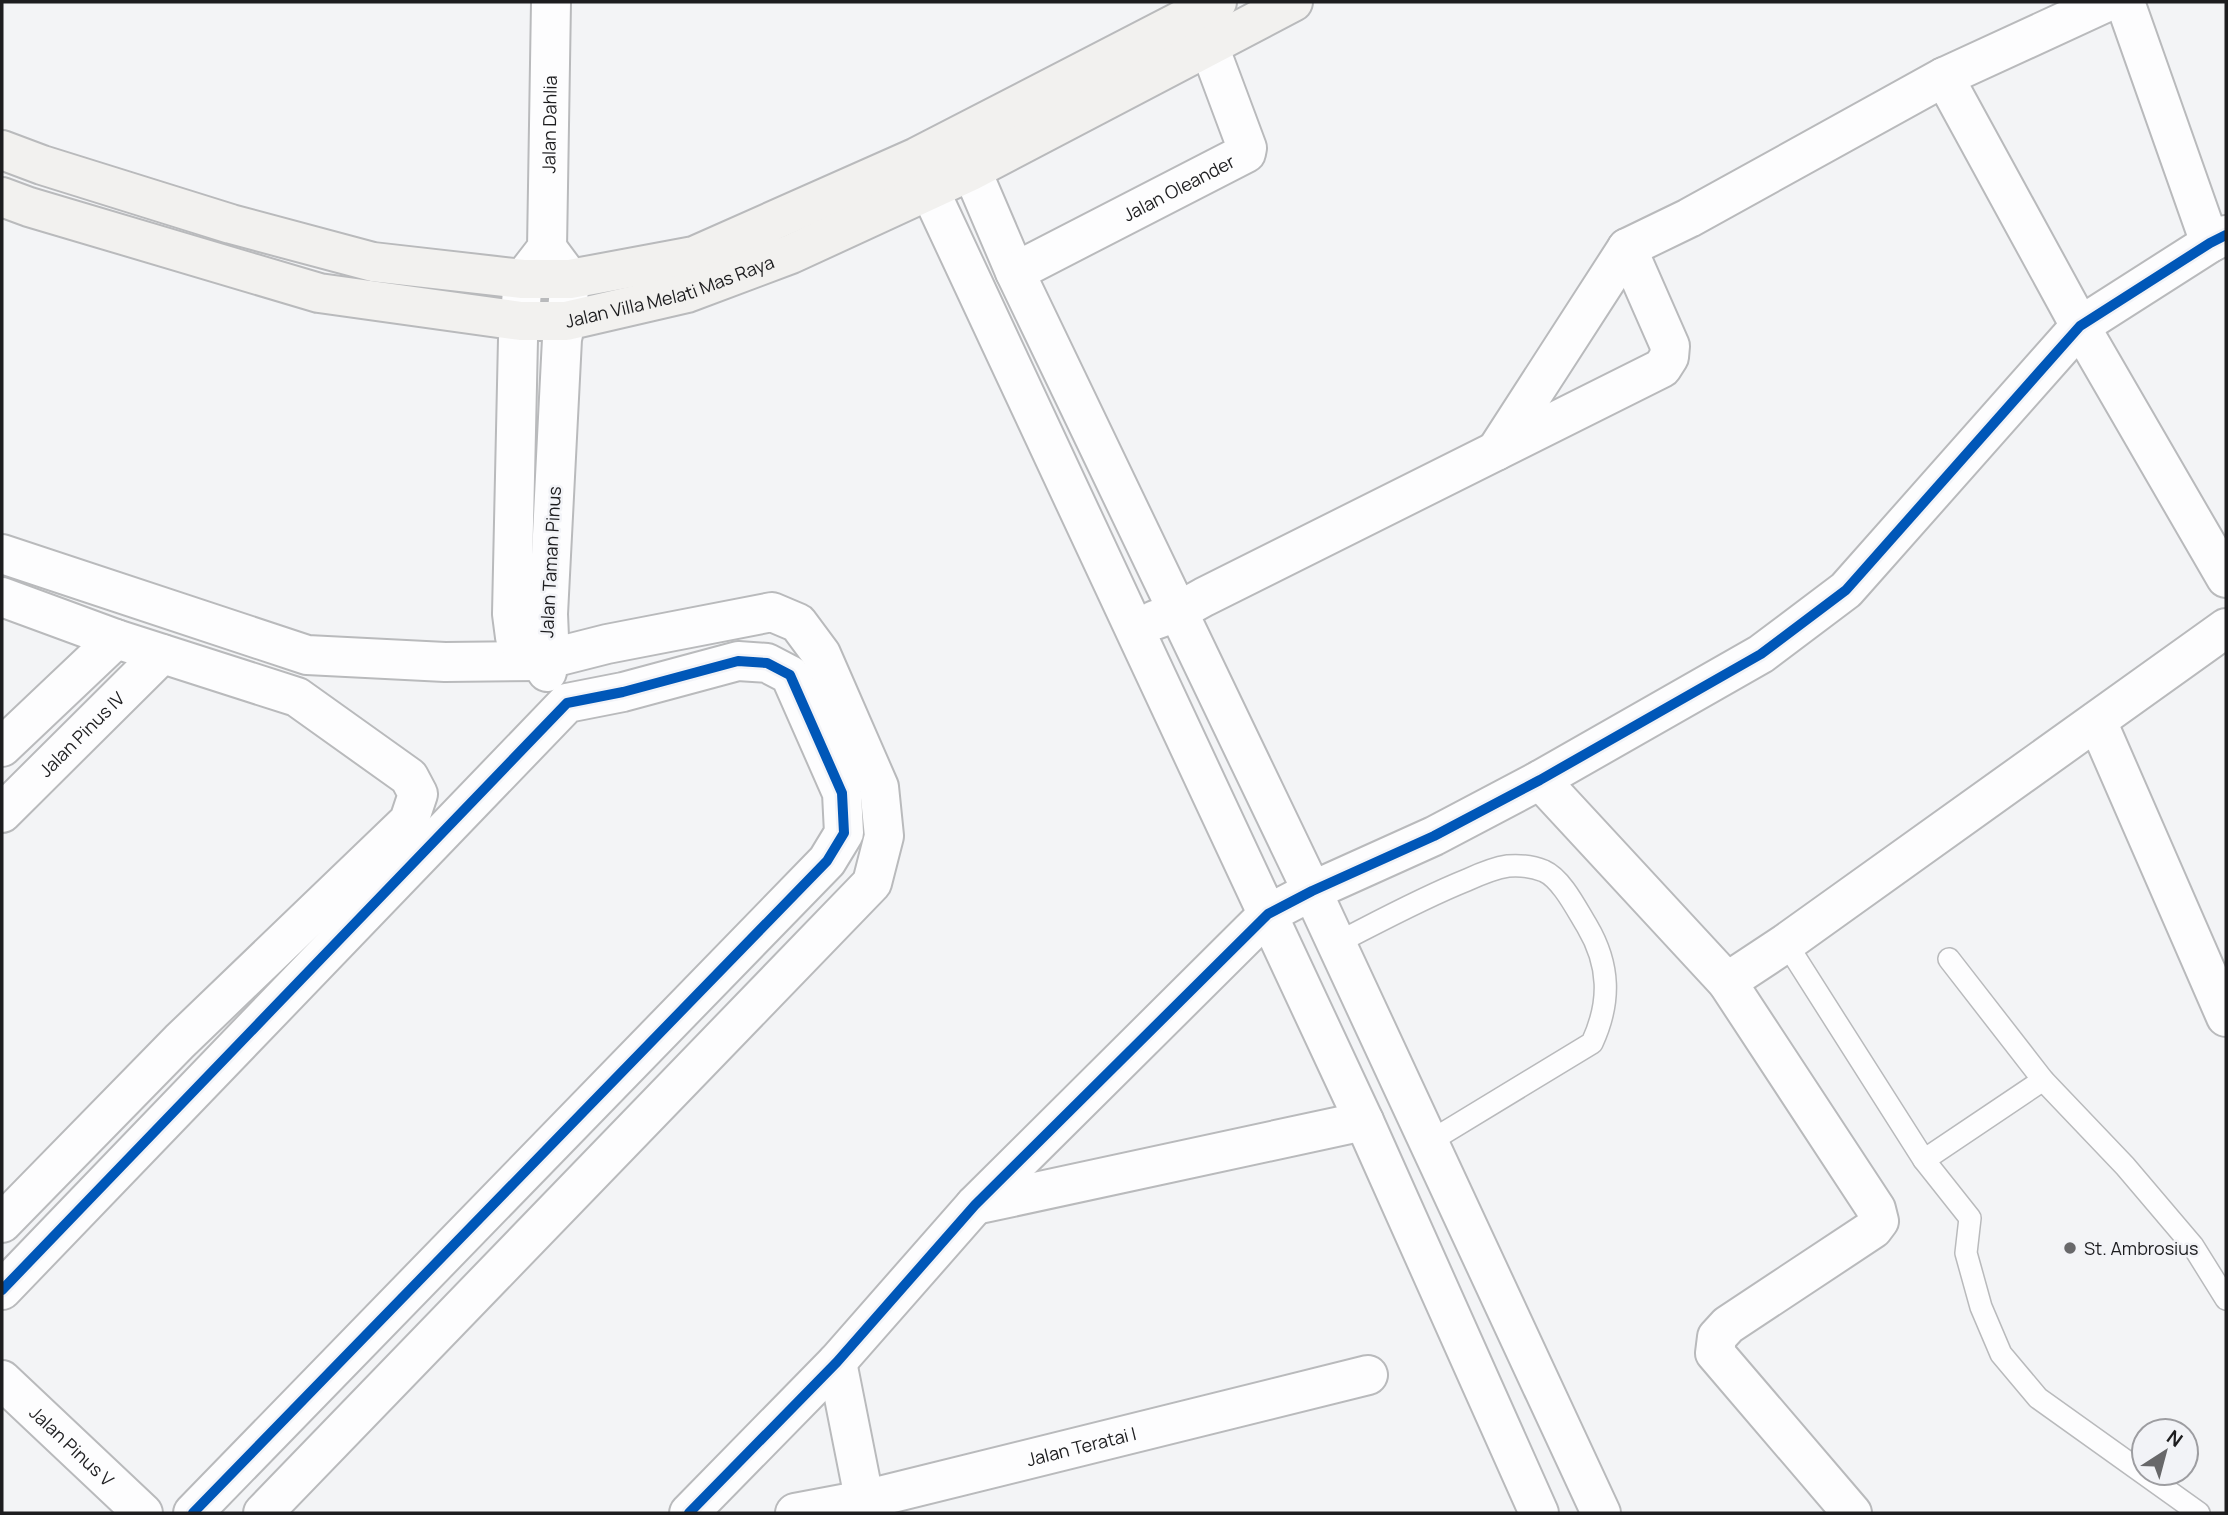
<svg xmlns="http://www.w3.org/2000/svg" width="2228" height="1515" viewBox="0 0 2228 1515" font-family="Manrope,sans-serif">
  <rect width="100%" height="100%" fill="#f3f4f6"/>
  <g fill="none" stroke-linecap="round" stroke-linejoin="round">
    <g stroke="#b9babc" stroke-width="24">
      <g id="lane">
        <path d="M1337,943C1380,921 1422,898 1467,880C1480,874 1494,868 1508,866C1521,865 1532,866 1544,871C1562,879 1577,910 1587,926C1610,965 1611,1002 1592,1043L1429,1142"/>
        <polyline points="1786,943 1924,1160 1970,1218 1966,1253 1981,1307 2001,1354 2038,1398 2199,1513"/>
        <polyline points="1949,959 2043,1080 2125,1166 2193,1246 2226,1299"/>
        <polyline points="1924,1160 2043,1080"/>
      </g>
    </g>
    <g stroke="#b9babc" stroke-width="42">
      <g id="street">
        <polyline points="2125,2 2210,243"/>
        <polyline points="1944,77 2080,326 2226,578"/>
        <polyline points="959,141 1015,272 1312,891 1601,1513"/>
        <polyline points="918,160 929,189 1364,1121 1539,1513"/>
        <path id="s1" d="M1015,272L1246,153L1247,148L1197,14"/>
        <polyline points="1496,451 1627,248 1689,218 1944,77 2107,2"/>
        <polyline points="2,554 307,655 445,662 540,661 607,644 772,612 798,623 821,654 879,787 884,836 872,883 263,1513"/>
        <polyline points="2,597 116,639 297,697 409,777 418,794 409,821 180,1041 2,1223"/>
        <polyline points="1155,620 1177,612 1204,597 1662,368 1669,357 1670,346 1627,248"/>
        <polyline points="540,661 549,637 548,614 562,339 566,321 570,279 550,252"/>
        <path id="s2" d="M547,672L540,661L515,637L512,614L518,339L523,279L547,248L551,2"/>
        <polyline points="2097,721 2226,1017"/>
        <polyline points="2,747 116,639"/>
        <polyline points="1540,780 1727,982 1786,943 2226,628"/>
        <path id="s3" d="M2,813L162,654"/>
        <polyline points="1727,982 1876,1209 1879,1221 1873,1229 1728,1325 1717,1337 1715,1353 1852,1513"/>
        <polyline points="975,1205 1364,1121"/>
        <polyline points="2,1290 567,703 623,692 738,661 767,663 790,675 842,793 844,833 827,861 193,1513"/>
        <polyline points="837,1362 867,1513"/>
        <path id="s4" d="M2,1380L143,1513"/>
        <polyline points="689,1513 837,1362 975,1205 1268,914 1312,891 1434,836 1540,780 1761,654 1846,590 2080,326 2210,243 2226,235"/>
        <path id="s5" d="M795,1513L864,1500L1368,1375"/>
      </g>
    </g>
    <g stroke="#b9babc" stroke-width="42">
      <g id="secondary">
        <polyline points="2,150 42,165 231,224 373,262 523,279 570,279 694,256 917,157 1217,2"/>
        <path id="s6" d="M2,197L29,207L319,293L521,321H566L687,293L791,254L971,171L1293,2"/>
      </g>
    </g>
    <use href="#lane" stroke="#fdfdfe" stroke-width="21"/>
    <use href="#street" stroke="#fdfdfe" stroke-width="38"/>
    <use href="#secondary" stroke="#f2f1ef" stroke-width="38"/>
    <g stroke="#f2f3f7" stroke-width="15">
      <g id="cycleway">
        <polyline points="2,1290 567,703 623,692 738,661 767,663 790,675 842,793 844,833 827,861 193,1513"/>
        <polyline points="689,1513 837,1362 975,1205 1268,914 1312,891 1434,836 1540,780 1761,654 1846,590 2080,326 2210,243 2226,235"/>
      </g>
    </g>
    <use href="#cycleway" stroke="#0057b8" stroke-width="10"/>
  </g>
  <circle fill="#68686a" stroke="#f2f3f7" stroke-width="2.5" cx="2070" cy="1248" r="7"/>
  <g text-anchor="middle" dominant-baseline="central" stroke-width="5" stroke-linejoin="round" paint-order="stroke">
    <g font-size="18" fill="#1d1d1f" stroke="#f2f3f7">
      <text stroke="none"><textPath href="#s2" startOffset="569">Jalan Dahlia</textPath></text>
      <text stroke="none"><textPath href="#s1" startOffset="184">Jalan Oleander</textPath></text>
      <text stroke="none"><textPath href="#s6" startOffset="688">Jalan Villa Melati Mas Raya</textPath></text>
      <text transform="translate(550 562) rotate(-87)">Jalan Taman Pinus</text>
      <text stroke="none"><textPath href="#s3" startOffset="112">Jalan Pinus IV</textPath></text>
      <text stroke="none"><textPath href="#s5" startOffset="294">Jalan Teratai I</textPath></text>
      <text stroke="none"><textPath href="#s4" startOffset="96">Jalan Pinus V</textPath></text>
    </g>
    <g font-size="18" fill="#1d1d1f" stroke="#f2f3f7" text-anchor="start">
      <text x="2084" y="1248">St. Ambrosius</text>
    </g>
  </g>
  <rect width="2228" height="1515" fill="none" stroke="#1d1d1f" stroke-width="7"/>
  <g transform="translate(2165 1452) rotate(36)"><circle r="33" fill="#f2f3f7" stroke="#9d9da1" stroke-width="2"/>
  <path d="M0-5L12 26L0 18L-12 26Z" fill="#68686a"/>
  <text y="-10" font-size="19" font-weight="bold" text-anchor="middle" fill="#1d1d1f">N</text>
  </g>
</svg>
